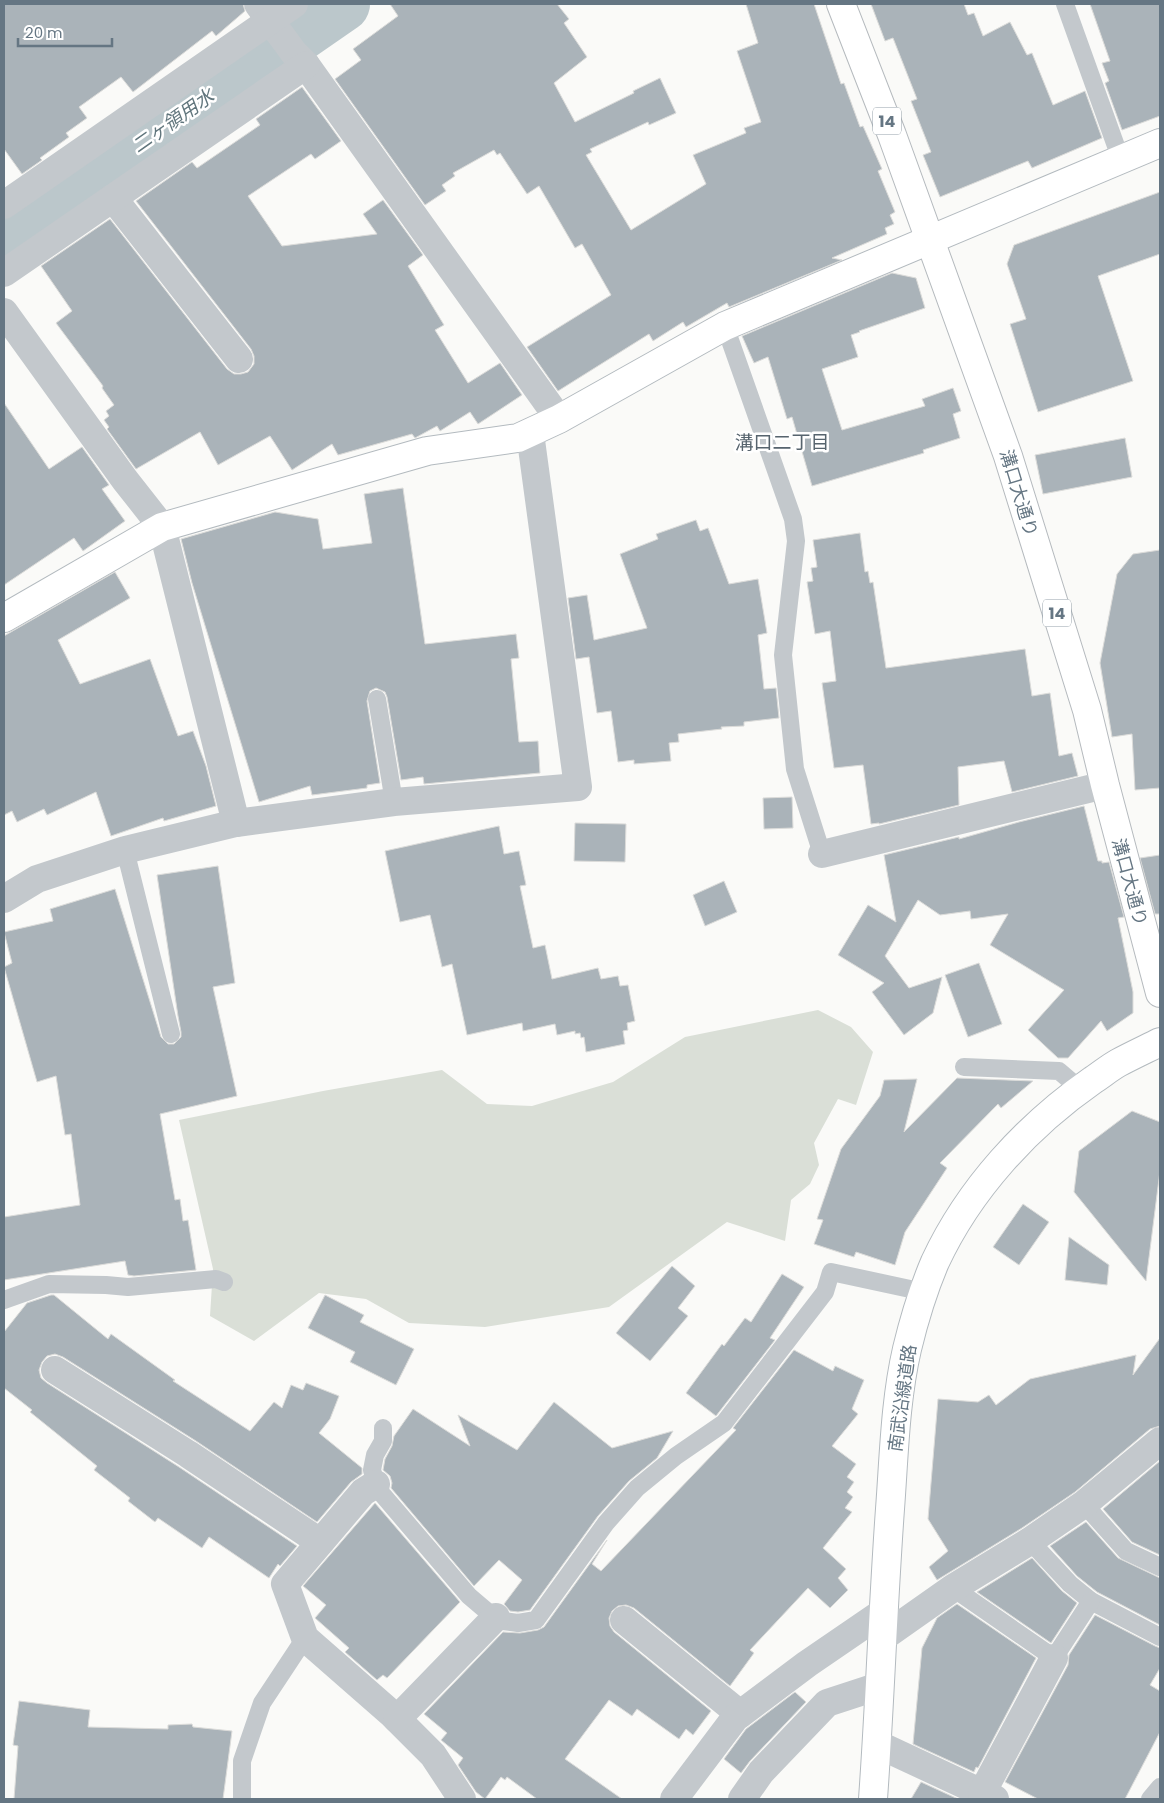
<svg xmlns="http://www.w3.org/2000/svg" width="1164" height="1803" viewBox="0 0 1164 1803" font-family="Poppins,'Noto Sans JP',sans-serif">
  <rect width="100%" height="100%" fill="#fafaf8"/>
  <polygon fill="#dadfd7" points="818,1010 851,1027 873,1052 856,1105 838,1099 814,1143 819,1165 810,1184 791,1200 785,1241 727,1222 609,1307 485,1327 409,1323 366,1299 319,1293 254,1341 210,1316 213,1269 179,1120 323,1091 442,1070 487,1104 532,1106 613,1082 685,1037"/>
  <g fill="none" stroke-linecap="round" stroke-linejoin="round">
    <polyline stroke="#bbc7cb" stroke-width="56" points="4,238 342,4"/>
  </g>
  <g fill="#aab3b9" stroke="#dcdcda">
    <polygon points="4,4 243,4 245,11 216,36 212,31 133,92 121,77 79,107 87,118 66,133 69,137 40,158 42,160 22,174 4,149"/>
    <polygon points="390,4 557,4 569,19 564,23 587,57 554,83 575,122 634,93 633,91 660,78 676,113 649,125 648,122 590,149 592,152 586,155 631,230 706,184 693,155 746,133 744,128 761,122 737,51 758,43 746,4 814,4 841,84 844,83 860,127 863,126 882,169 878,171 895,212 890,215 894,224 885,228 887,234 832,258 842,260 729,307 727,303 686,327 683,322 653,341 649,334 558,391 527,347 611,295 582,244 575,248 539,186 527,194 500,153 497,155 494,150 453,173 455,176 442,185 446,191 425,205 335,79 361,60 353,49 398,16"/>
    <polygon points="871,4 964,4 968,15 974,13 983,36 1010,22 1027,55 1032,53 1053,105 1085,91 1102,138 1032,168 1028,161 940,197 923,155 931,152 911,101 917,99 893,38 885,41"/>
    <polygon points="1090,4 1160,4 1160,116 1122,130 1105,83 1109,81 1102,63 1110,61"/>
    <polygon points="302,87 341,141 315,159 311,154 248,196 282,246 377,234 363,214 383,200 423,255 408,266 444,325 435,330 468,383 500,363 522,395 478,424 470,412 440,431 437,426 415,438 412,434 338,455 332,444 292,470 270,436 218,465 200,432 136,469 107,429 109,427 104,420 109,416 106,411 114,405 102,388 103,386 56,323 72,311 41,266 110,219 227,369 234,374 241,374 248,372 254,364 254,356 251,349 136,201 192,162 197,168 260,125 256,119"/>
    <polygon points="1160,192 1160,254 1098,276 1133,381 1038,412 1010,324 1026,319 1007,264 1014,245"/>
    <polygon points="892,273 916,278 925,308 859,331 860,332 851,335 858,357 822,369 842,430 925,406 922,399 953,388 961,411 953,414 960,438 923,450 924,453 812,486 792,417 787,419 768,357 754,363 742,336"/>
    <polygon points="4,403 49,469 82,447 109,485 102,489 125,521 83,551 74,538 4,585"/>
    <polygon points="1125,438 1132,477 1043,494 1035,455"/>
    <polygon points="403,488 425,644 516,634 519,658 511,659 519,742 538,741 540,773 424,784 423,777 401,780 387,697 385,692 376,688 370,691 367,701 380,783 367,785 367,788 312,795 310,786 259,802 192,583 181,539 275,512 318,519 323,549 372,543 364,494"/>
    <polygon points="696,520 700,531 708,528 729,584 758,579 767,633 758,635 764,689 776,688 779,718 744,722 744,726 721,727 722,729 678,734 679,742 669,743 671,761 634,764 634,760 618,762 611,711 597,713 589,657 576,659 568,598 587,595 594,640 647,628 620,554 658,539 656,534"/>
    <polygon points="860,533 865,572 868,571 870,583 873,582 886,668 1025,649 1032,696 1050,693 1059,756 1072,753 1078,776 1012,792 1004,761 958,767 959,805 879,824 879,823 871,824 863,765 834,768 822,683 836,681 830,631 815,634 807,582 813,581 811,568 817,567 813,540"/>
    <polygon points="1160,550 1160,788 1135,790 1132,734 1112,737 1100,663 1117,574 1133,554"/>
    <polygon points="115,572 130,598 58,640 80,684 150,659 178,736 193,731 206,766 216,806 164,821 163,818 111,836 96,792 47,815 44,809 17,822 12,811 4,815 4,636"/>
    <polygon points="792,797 793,828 764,829 763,798"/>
    <polygon points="1084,806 1098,861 1102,861 1102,863 1109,862 1124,917 1118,918 1133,992 1133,1013 1107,1031 1101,1021 1068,1058 1058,1058 1028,1030 1064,990 990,945 1008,914 971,919 970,911 940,915 918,900 885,956 909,988 942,977 933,1013 904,1035 872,992 884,983 838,955 868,905 896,922 884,855 959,837 959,839 1019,822"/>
    <polygon points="575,823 626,824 625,862 574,861"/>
    <polygon points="499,826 504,854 519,851 526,885 520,886 533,948 545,945 552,979 598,968 601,979 618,976 620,986 628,985 635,1021 627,1023 628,1030 623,1031 625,1044 586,1052 584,1037 581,1038 580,1033 575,1034 575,1031 557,1035 555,1024 523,1031 522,1023 467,1035 452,964 442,967 430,915 400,922 385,851"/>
    <polygon points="1160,855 1160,914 1155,914 1140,858"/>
    <polygon points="218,866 235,983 213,987 237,1096 160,1114 175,1200 180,1199 183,1221 188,1220 196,1270 134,1276 128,1275 125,1261 4,1280 4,1217 80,1205 71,1134 65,1135 56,1076 37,1082 4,967 12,963 4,932 53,921 50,909 115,889 161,1037 168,1044 174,1044 181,1037 181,1032 178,1016 157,875"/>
    <polygon points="724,881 737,912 705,926 693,895"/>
    <polygon points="979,963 1002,1024 968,1037 945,975"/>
    <polygon points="957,1078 1033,1081 1001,1108 998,1104 940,1163 947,1168 905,1232 895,1265 856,1252 854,1257 814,1244 823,1220 817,1219 841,1149 880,1096 884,1080 917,1079 904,1132"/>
    <polygon points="1132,1111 1160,1122 1160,1171 1146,1281 1074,1192 1079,1151"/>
    <polygon points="1023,1204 1049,1222 1019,1265 993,1247"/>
    <polygon points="1069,1237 1109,1265 1107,1285 1065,1280"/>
    <polygon points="672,1266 695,1286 678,1308 688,1316 650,1361 616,1333"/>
    <polygon points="782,1274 804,1287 770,1338 775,1340 716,1416 686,1393 722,1344 724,1346 745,1318 751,1322"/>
    <polygon points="51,1295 54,1295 108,1339 111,1334 175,1380 173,1381 250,1431 274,1402 282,1408 291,1385 303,1390 306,1383 339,1396 330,1419 319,1433 362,1468 362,1474 351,1482 317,1522 196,1441 63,1357 55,1354 47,1356 42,1362 39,1370 41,1378 47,1383 179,1467 297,1546 280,1566 278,1564 269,1578 209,1537 202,1548 158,1518 155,1522 128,1501 130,1498 94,1470 97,1466 30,1412 32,1410 4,1388 4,1332 27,1303"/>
    <polygon points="325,1295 364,1315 360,1322 414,1349 396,1385 350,1362 355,1352 308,1328"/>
    <polygon points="1160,1338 1160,1426 1150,1429 1075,1492 1022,1528 937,1580 929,1567 948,1551 928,1519 938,1399 978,1402 989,1395 996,1405 1030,1379 1136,1355 1133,1375"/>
    <polygon points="794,1350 833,1371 835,1366 864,1380 852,1409 858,1414 832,1446 856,1464 847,1477 854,1482 847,1492 853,1497 845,1508 852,1512 823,1548 846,1569 838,1578 848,1590 830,1608 808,1588 750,1650 754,1653 730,1686 634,1608 626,1605 618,1606 612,1611 609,1618 610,1626 614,1632 711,1711 693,1735 686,1729 679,1739 637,1709 632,1716 609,1700 565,1759 622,1799 537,1799 507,1777 505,1780 501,1777 485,1799 476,1792 458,1765 463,1758 441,1740 447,1733 424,1714 503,1632 520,1633 538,1630 544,1627 607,1540 592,1564 601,1571 736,1430 733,1428"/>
    <polygon points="554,1402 612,1448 673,1431 657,1458 629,1481 598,1516 530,1610 518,1612 510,1611 504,1604 522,1580 499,1560 474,1586 391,1488 392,1483 390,1476 383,1470 385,1459 392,1446 394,1436 413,1409 470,1446 458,1415 517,1450"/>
    <polygon points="1160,1461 1160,1555 1132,1542 1103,1509"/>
    <polygon points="375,1503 460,1602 387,1678 383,1675 377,1680 345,1652 349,1648 315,1618 326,1605 303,1586"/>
    <polygon points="1086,1522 1118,1558 1160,1578 1160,1625 1097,1592 1077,1576 1050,1546"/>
    <polygon points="1032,1558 1062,1591 1077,1603 1051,1643 977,1592"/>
    <polygon points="957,1604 1036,1658 978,1768 976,1767 974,1772 913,1744 922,1648 937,1618"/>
    <polygon points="1095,1615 1155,1646 1160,1648 1160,1668 1150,1685 1160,1691 1160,1732 1125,1799 1038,1799 1005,1782 1068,1665 1069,1655"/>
    <polygon points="795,1692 806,1702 750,1761 741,1773 724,1759 746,1729"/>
    <polygon points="19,1701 90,1710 88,1727 168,1729 168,1725 192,1724 193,1727 232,1731 223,1799 14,1799 18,1746 13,1745"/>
    <polygon points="921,1782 958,1799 911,1799"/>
  </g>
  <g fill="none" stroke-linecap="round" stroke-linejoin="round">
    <g stroke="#b3babf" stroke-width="30">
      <g id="secondary">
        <polyline points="4,618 162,527 427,451 518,438 559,419 725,326 1160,143"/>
        <path d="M873,1799C880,1702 883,1605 890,1509C894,1456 895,1401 907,1349C914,1320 923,1290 935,1262C969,1189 1027,1126 1093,1080C1101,1075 1109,1068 1118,1063C1131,1056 1146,1049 1160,1042"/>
      </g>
    </g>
    <g stroke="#b5babe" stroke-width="30">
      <polyline id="primary" points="841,4 892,135 1008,456 1087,710 1105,785 1160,993"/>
    </g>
    <g stroke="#c3c8cc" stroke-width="18">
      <polyline points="1065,4 1121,160"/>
      <polyline points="725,326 793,519 796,541 783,655 795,769 822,854"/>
      <polyline points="377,699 394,802"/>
      <polyline points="125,850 171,1034"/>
      <polyline points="964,1067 1059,1071 1080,1089"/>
      <polyline points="4,1300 49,1284 106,1285 128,1287 216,1279 224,1282"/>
      <polyline points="383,1428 383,1441 375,1455 372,1470 376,1484 382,1494 469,1596 489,1613 503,1621 518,1623 536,1620 606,1523 637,1488 676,1456 724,1423 825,1292 831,1272 924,1292"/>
      <polyline points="1084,1504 1126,1551 1160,1567"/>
      <polyline points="1030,1541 1070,1584 1091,1601 1160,1637"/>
      <polyline points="953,1588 1054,1658 1091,1601"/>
      <polyline points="242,1799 242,1761 262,1703 305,1638"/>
      <polyline points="1150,1799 1160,1787"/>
    </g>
    <g stroke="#c3c8cc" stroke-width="28">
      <polyline points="258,4 294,53 306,65 559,419"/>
      <polyline points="113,198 239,359"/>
      <polyline points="4,205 294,4"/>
      <polyline points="4,273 306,65"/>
      <polyline points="4,312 125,480 162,527 236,823"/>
      <polyline points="822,854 1105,785"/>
      <polyline points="4,899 37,879 125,850 236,823 394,802 578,787 530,433"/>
      <polyline points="55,1370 188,1454 320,1542"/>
      <polyline points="376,1484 363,1492 285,1584 305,1638 393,1715 433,1755 462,1799"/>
      <polyline points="624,1620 740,1714"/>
      <polyline points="882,1638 953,1588 1030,1541 1084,1504 1160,1441"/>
      <polyline points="397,1719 496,1617"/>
      <polyline points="877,1744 995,1799"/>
      <polyline points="982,1793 1054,1658"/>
      <polyline points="674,1799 735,1718 807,1664 883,1612"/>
      <polyline points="742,1799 761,1772 827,1703 879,1686"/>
    </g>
    <use href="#secondary" stroke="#fff" stroke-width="28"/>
    <use href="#primary" stroke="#fff" stroke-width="28"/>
  </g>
  <g text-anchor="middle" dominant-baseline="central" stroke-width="5" stroke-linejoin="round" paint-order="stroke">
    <g fill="#fff" stroke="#939fa8" stroke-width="1">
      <rect x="873" y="107.5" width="28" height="27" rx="4"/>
      <rect x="1043" y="599.5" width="28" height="27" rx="4"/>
    </g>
    <g font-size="16" font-weight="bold" fill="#657683">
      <text x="887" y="121">14</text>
      <text x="1057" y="613">14</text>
    </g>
    <g font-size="18" fill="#657683" stroke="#fff">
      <text transform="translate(1019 493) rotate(73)">溝口大通り</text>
      <text transform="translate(1130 882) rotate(75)">溝口大通り</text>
      <text transform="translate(902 1398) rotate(-82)">南武沿線道路</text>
    </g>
    <g font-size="19" font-style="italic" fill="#60757c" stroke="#fff">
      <text transform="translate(173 121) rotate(-35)">二ヶ領用水</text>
    </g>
    <g font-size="19" fill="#57646e" stroke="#fff">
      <text x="782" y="442">溝口二丁目</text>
    </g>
  </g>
  <rect width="1164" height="1803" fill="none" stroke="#657683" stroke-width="10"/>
  <path d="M18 38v8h94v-8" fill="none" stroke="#657683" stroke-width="2.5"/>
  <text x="25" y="38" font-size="15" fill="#657683" stroke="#ffffff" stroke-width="4" paint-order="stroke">20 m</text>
</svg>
